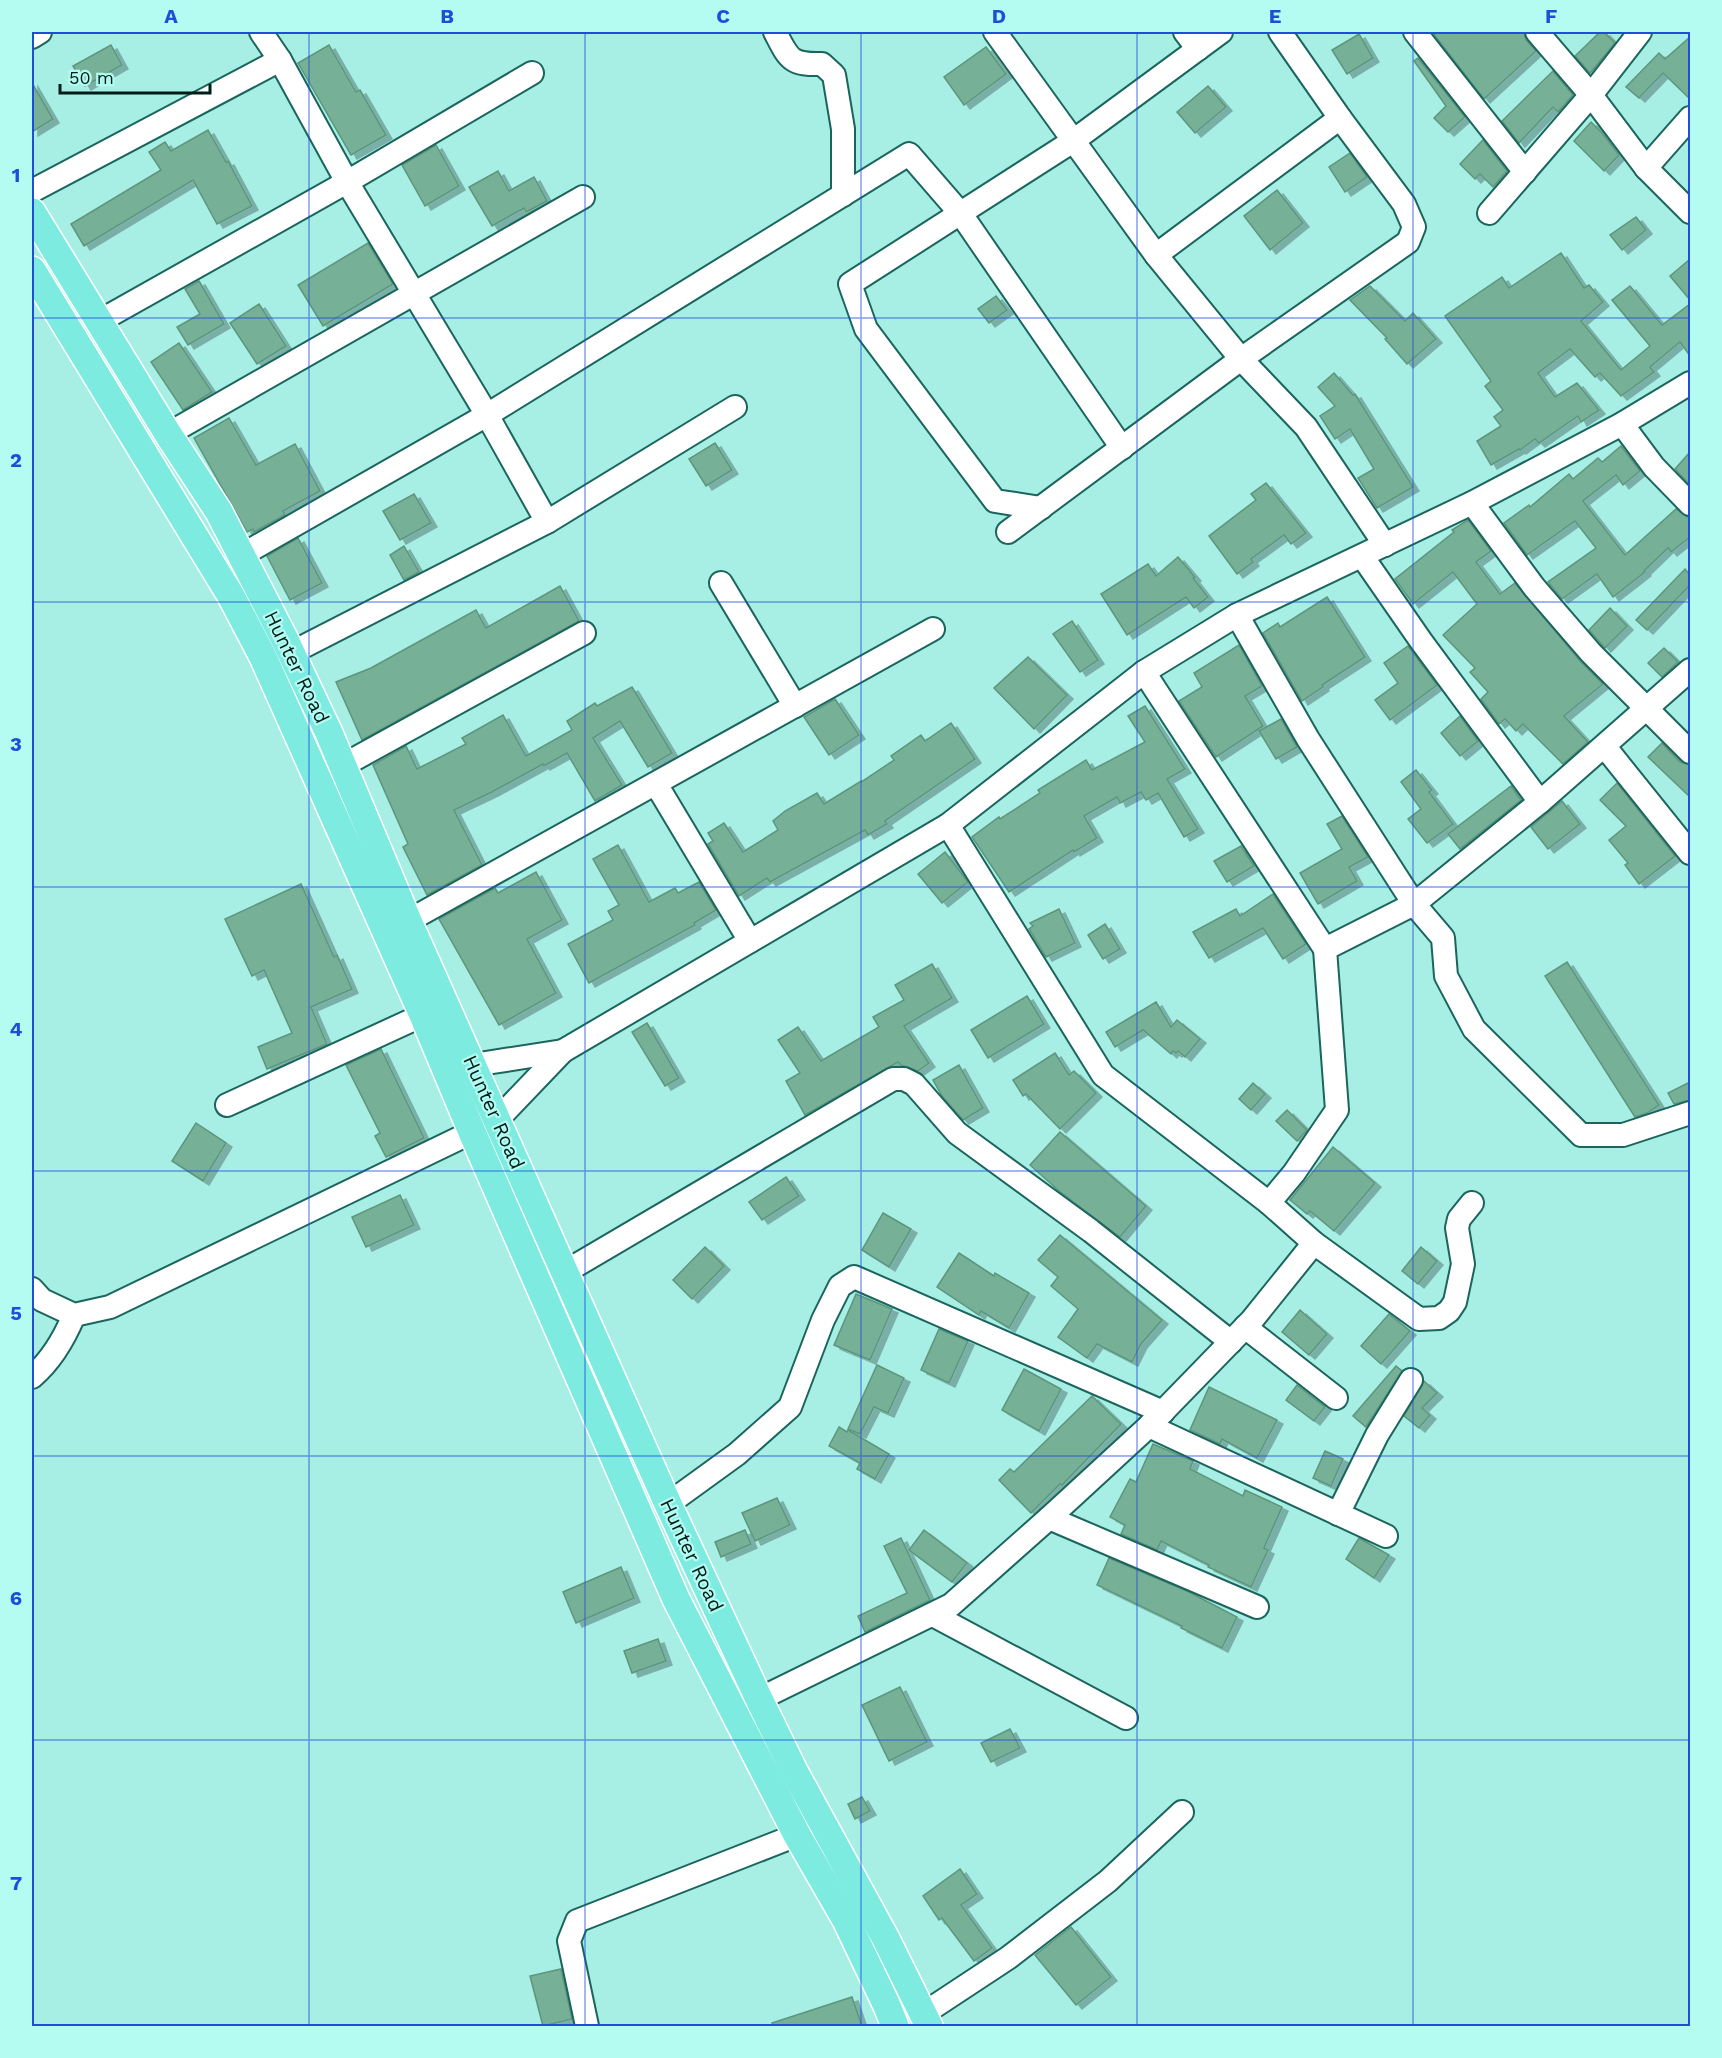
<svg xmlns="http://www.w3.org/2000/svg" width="1722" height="2058" viewBox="0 0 1722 2058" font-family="'Work Sans',sans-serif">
  <defs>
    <filter id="shadow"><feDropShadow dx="6" dy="4" stdDeviation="0" flood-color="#0004"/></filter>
  </defs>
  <rect width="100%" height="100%" fill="#a7eee4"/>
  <g fill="#76b096" stroke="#5c967c" stroke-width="1.5" filter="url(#shadow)">
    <polygon points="1432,32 1524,32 1526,40 1536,51 1484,99"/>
    <polygon points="1600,32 1604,32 1615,43 1590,73 1575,56"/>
    <polygon points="1359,34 1373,58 1347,74 1332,50"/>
    <polygon points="1690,37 1690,99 1663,73 1639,98 1626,87 1659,53 1665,59"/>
    <polygon points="111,45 122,65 85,86 73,66"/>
    <polygon points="329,45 356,92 360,90 386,135 351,155 298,63"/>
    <polygon points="986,47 1006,74 964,105 944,77"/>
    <polygon points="1418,58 1465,117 1448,132 1434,118 1446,106 1414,61"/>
    <polygon points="1553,71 1573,95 1558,112 1553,107 1519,143 1502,121"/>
    <polygon points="32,83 53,119 32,132"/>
    <polygon points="1208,86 1226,107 1195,133 1177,112"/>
    <polygon points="1591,122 1603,134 1619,155 1604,171 1574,141"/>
    <polygon points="208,130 226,162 228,161 252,206 217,224 193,180 84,246 71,224 161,170 149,152 165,142 171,151"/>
    <polygon points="1483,140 1507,171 1493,187 1480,174 1475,179 1460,164"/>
    <polygon points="436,145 459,186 425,206 402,165"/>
    <polygon points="1350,153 1367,177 1345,192 1329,167"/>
    <polygon points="498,171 509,191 534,177 547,201 526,212 524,208 492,226 469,187"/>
    <polygon points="1277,190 1303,223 1270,250 1244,216"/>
    <polygon points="1636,217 1646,230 1622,250 1610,235"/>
    <polygon points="368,243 393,284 323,326 298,285"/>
    <polygon points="1561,253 1584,288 1589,285 1603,302 1581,321 1621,370 1650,346 1612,300 1630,286 1662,325 1690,304 1690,356 1680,342 1650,367 1654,372 1621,396 1600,373 1595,377 1570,349 1538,373 1555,397 1577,383 1599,410 1581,422 1578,416 1539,443 1535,439 1520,450 1519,449 1491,465 1477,441 1501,426 1494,417 1503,410 1485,386 1491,381 1445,316 1502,277 1509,288"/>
    <polygon points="1690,259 1690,300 1670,276"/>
    <polygon points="199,281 224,324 188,345 177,327 200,314 185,289"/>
    <polygon points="1370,286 1405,321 1413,313 1436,339 1407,364 1385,339 1387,338 1350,300"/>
    <polygon points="996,296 1007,310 989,323 978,309"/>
    <polygon points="259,304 286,346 257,364 230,323"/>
    <polygon points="179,343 212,392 183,410 151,362"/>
    <polygon points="1334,373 1353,395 1355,394 1413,487 1377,508 1358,478 1374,469 1350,429 1335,439 1320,416 1335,406 1318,387"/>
    <polygon points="229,418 256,465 295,444 320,491 283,511 285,515 254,532 253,529 247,532 194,438"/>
    <polygon points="715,443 732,470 706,486 689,459"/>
    <polygon points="1621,446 1640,471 1623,485 1616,475 1583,501 1625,555 1676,509 1690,519 1690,537 1671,552 1668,548 1644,571 1645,572 1613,597 1597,574 1562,599 1548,582 1596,548 1575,521 1527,555 1504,523 1529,505 1530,507 1569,474 1573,479 1598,458 1602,462"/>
    <polygon points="1690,452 1690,485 1675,469"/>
    <polygon points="1266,483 1306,533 1291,544 1284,535 1251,559 1253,562 1237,574 1209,536 1256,500 1251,494"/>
    <polygon points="414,494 431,523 400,540 383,511"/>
    <polygon points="1468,520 1491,551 1476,562 1500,594 1515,583 1581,662 1603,684 1564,716 1588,742 1563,764 1523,724 1516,731 1505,719 1499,724 1481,699 1488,692 1470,672 1475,668 1443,635 1477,604 1453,572 1413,604 1395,579 1454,532 1452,530"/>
    <polygon points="298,538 322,583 290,600 267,556"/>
    <polygon points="404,546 419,572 404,580 390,555"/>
    <polygon points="1178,557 1195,577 1193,578 1208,597 1194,608 1186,597 1127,635 1101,594 1148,564 1156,576"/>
    <polygon points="1685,569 1690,575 1690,585 1647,630 1636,620"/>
    <polygon points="560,586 579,621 362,740 336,682 371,668 476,610 486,628"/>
    <polygon points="1327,597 1365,657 1322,685 1323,687 1302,701 1263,633 1278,623 1280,627"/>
    <polygon points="1610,608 1627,626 1605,648 1589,630"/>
    <polygon points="1072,621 1098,660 1080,672 1053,634"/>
    <polygon points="1239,645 1262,686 1245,696 1263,726 1216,757 1179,701 1202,687 1194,673"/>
    <polygon points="1408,646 1437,685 1390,720 1375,700 1398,683 1384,663"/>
    <polygon points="1664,648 1678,662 1662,677 1648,663"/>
    <polygon points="1028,657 1067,695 1034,729 994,688"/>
    <polygon points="632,687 672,753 648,767 620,721 593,738 622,785 595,801 567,753 544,766 543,764 492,792 454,810 482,865 427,895 403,847 408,844 373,765 406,746 417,769 466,744 462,738 503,715 526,756 572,730 567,721 595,703 597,706"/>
    <polygon points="835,699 859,735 829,755 804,717"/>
    <polygon points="1145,706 1185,769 1167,779 1198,829 1184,837 1158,793 1146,800 1141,792 1120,803 1117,797 1084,816 1097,838 1074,852 1073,850 1009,892 972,837 999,817 1000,819 1040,793 1038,790 1086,760 1092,770 1145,742 1128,716"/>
    <polygon points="1460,716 1478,741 1460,756 1441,733"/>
    <polygon points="1281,719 1297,747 1276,759 1259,731"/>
    <polygon points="951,723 975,759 885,821 887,824 868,835 865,830 770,882 767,878 739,896 708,844 713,841 708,833 724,823 743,852 778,830 773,821 785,811 817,793 824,804 861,781 861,782 894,760 891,756 921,735 925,741"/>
    <polygon points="1662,743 1680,762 1690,765 1690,797 1648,757"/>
    <polygon points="1416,770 1432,790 1429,792 1453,824 1427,843 1408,819 1421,809 1401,782"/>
    <polygon points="1617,783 1675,856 1639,884 1625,865 1628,863 1609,840 1626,826 1600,800"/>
    <polygon points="1511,786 1521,800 1460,849 1448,834"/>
    <polygon points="1562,801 1580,824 1548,849 1531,827"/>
    <polygon points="1342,816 1368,857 1349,867 1357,881 1318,904 1300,873 1342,849 1327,824"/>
    <polygon points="618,845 649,902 675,888 678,893 699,882 716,910 694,923 695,925 589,983 568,944 613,920 608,911 619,905 593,859"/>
    <polygon points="1241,846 1254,866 1227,882 1214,861"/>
    <polygon points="945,852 968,882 942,903 918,874"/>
    <polygon points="536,872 562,920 527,939 556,993 499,1025 439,919 495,888 498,893"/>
    <polygon points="301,884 334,957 337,955 352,989 311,1007 327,1044 267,1069 258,1047 292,1033 264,970 252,976 225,919"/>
    <polygon points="1273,894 1306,944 1283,959 1263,928 1209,958 1193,932 1236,909 1240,916"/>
    <polygon points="1059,909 1075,943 1046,957 1029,929 1033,926 1030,923"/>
    <polygon points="1105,924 1120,949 1103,959 1088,935"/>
    <polygon points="1567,962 1659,1105 1647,1113 1635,1117 1545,976"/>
    <polygon points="932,964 952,998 904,1026 929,1063 918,1071 901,1065 898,1062 805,1115 786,1081 800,1073 778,1040 798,1027 821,1061 879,1027 873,1017 904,1000 895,985"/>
    <polygon points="1027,996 1044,1024 988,1058 971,1030"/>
    <polygon points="1156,1002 1171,1027 1177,1020 1200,1039 1185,1057 1178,1051 1176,1053 1173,1051 1171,1054 1143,1030 1115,1047 1106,1032"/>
    <polygon points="647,1023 679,1078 665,1086 632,1032"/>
    <polygon points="381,1049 424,1138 386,1157 375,1136 380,1133 346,1065"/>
    <polygon points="1055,1053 1069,1075 1074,1071 1096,1093 1060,1129 1026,1094 1023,1096 1013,1080"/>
    <polygon points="959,1065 983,1108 963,1120 942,1096 933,1080"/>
    <polygon points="1690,1082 1690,1100 1674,1104 1668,1093"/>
    <polygon points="1253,1083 1265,1094 1251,1110 1239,1099"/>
    <polygon points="1287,1110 1307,1130 1297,1141 1276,1121"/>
    <polygon points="196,1123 226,1143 203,1181 172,1161"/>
    <polygon points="1060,1132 1146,1206 1120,1237 1059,1191 1030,1165"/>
    <polygon points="1333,1147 1375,1183 1334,1231 1310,1211 1307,1214 1290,1200"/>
    <polygon points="786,1177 799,1196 762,1220 749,1202"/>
    <polygon points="400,1195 414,1225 366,1247 352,1217"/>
    <polygon points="883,1213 911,1229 889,1267 862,1250"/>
    <polygon points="1060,1235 1162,1320 1141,1344 1132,1362 1097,1344 1087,1358 1058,1337 1078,1309 1051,1286 1058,1277 1038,1260"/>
    <polygon points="705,1247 724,1266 692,1299 673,1280"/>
    <polygon points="1421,1247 1437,1261 1418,1284 1402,1271"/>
    <polygon points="959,1253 994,1276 995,1273 1029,1293 1009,1328 981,1311 979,1315 937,1287"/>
    <polygon points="856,1294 892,1309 870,1360 834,1345"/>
    <polygon points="1300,1310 1327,1334 1309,1355 1282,1332"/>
    <polygon points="1389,1314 1410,1331 1381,1364 1361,1346"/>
    <polygon points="939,1329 968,1341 949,1383 921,1370"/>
    <polygon points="877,1365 904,1378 888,1413 874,1407 860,1434 848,1429"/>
    <polygon points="1396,1366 1402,1371 1366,1427 1353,1416"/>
    <polygon points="1024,1369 1061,1389 1039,1431 1002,1410"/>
    <polygon points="1424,1381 1437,1393 1422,1408 1430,1415 1419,1428 1404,1416"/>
    <polygon points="1297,1385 1325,1407 1314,1421 1286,1400"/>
    <polygon points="1209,1387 1277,1420 1257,1458 1222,1439 1220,1444 1190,1430"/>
    <polygon points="1092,1396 1121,1424 1062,1485 1060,1484 1031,1513 999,1480 1010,1469 1014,1472"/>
    <polygon points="839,1427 847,1432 848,1430 889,1454 875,1479 857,1469 860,1463 829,1446"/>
    <polygon points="1153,1444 1193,1461 1190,1469 1243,1496 1245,1490 1282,1507 1264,1548 1268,1550 1251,1587 1208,1567 1209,1565 1161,1541 1157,1550 1121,1534 1125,1525 1110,1517 1130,1479 1136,1482"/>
    <polygon points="1325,1451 1343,1459 1331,1486 1313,1478"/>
    <polygon points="777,1498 790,1525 755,1541 742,1513"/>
    <polygon points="745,1530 751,1544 721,1557 715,1542"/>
    <polygon points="924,1530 967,1563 952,1582 909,1550"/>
    <polygon points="901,1538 930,1600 865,1632 858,1616 907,1593 884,1546"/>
    <polygon points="1359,1538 1389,1555 1374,1578 1346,1559"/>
    <polygon points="1109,1558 1189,1592 1237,1617 1222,1648 1181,1628 1182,1626 1097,1585"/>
    <polygon points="621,1567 634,1598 576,1623 563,1592"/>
    <polygon points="658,1639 666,1661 632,1673 624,1651"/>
    <polygon points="900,1687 927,1742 889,1761 862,1705"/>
    <polygon points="1010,1729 1020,1748 991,1762 981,1743"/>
    <polygon points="862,1797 870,1811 855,1819 848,1804"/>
    <polygon points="960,1869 977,1894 961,1905 992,1948 974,1961 942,1918 939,1920 923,1896"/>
    <polygon points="1071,1927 1111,1977 1076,2005 1035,1955"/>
    <polygon points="561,1969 572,2019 543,2026 530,1976"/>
    <polygon points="852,1997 862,2026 773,2026 772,2023"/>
  </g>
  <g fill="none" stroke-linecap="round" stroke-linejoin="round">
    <g stroke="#1a655d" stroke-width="26">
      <g id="minor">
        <polyline points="261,32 280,60 347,182 487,415 547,522 735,407"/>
        <path d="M775,32C789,59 790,65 822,64L834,75L843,129V195"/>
        <polyline points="995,32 1156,255 1241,359 1306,427 1385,545"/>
        <polyline points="1185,32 1198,49"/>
        <polyline points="1415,32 1525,172"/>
        <polyline points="1537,32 1591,95 1646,168 1690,212"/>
        <polyline points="32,37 40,32"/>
        <polyline points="1646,168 1690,118"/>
        <polyline points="32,191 280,60"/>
        <polyline points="1489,213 1591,95 1640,32"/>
        <polyline points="1156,255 1340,118"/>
        <polyline points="98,322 347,182 532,73"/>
        <polyline points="1622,424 1654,467 1690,504"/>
        <polyline points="168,434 583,197"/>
        <polyline points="1472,503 1534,587 1591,653 1690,752"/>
        <polyline points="1041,508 995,501 866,329 850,284 1073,141 1221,32"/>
        <polyline points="1008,532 1241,359 1408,242 1414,227 1404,204 1340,118 1280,32"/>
        <polyline points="242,555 487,415 909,154 961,214 1122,448"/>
        <polyline points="1362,556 1421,641 1540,802 1690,670"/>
        <polyline points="721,583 795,706"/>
        <polyline points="1237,615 1308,739 1414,904 1443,938 1446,976 1474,1029 1581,1135 1623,1135 1690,1113"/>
        <polyline points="291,653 547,522"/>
        <polyline points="1144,672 1325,949"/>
        <polyline points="1605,747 1690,853"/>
        <polyline points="342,766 584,633"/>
        <polyline points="656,784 750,941"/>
        <polyline points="948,825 1103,1075 1269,1203 1314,1243"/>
        <polyline points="408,921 933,629"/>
        <polyline points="456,1072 473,1065 563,1051"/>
        <polyline points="227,1105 423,1015"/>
        <polyline points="1269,1203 1294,1173 1337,1110 1325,949 1414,904 1540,802"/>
        <polyline points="565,1272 893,1079 904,1079 914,1084 957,1133 1091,1231 1231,1342"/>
        <polyline points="32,1289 42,1300 74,1315 110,1307 497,1120 563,1051 948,825 1144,672 1237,615 1472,503 1622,424 1690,383"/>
        <polyline points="1245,1327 1336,1398"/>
        <path d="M32,1377C51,1361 64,1339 74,1315"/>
        <polyline points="1149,1426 1386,1536"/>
        <polyline points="668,1504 737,1454 790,1407 823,1320 840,1286 854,1277 1163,1412"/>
        <polyline points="1338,1514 1377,1435 1411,1380"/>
        <polyline points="1049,1518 1257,1607"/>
        <polyline points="933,1615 1126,1718"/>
        <polyline points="743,1707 951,1605 1049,1518 1149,1426 1252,1320 1314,1243 1419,1319 1439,1318 1449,1311 1455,1302 1463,1264 1457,1228 1459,1219 1472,1203"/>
        <polyline points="923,2014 1008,1958 1108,1881 1182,1812"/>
        <polyline points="587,2026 569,1941 577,1921 797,1835"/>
      </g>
    </g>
    <g stroke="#fff" stroke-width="30">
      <g id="major">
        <polyline points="32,212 168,434 219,512 286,642 329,733 408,921 668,1504 759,1699 794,1771 886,1939 929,2026"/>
        <polyline points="32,270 231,596 263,657 423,1015 472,1132 676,1599 797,1835 846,1920 887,2006 895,2026"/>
      </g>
    </g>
    <use href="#minor" stroke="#fff" stroke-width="22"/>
    <use href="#major" stroke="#7debe0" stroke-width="27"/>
  </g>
  <path fill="none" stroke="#1d4ed8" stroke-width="1.5" stroke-opacity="0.55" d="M309,32V2026M585,32V2026M861,32V2026M1137,32V2026M1413,32V2026M32,318H1690M32,602H1690M32,887H1690M32,1171H1690M32,1456H1690M32,1740H1690"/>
  <g text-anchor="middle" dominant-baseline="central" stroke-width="4.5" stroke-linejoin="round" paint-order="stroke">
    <g font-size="20" fill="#001d1a" stroke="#b4fcf1">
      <text transform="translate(297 667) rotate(64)">Hunter Road</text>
      <text transform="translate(494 1112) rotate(66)">Hunter Road</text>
      <text transform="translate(692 1555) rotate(65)">Hunter Road</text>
    </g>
  </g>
  <rect width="1722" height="2058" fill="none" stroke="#b4fcf1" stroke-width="66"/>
  <path d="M60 84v9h150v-9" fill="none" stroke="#001d1a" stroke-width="3"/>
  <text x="69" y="84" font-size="18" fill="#001d1a" stroke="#b4fcf1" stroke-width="4.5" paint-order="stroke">50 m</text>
  <rect x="33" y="33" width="1656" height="1992" fill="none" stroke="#1d4ed8" stroke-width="2"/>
  <g font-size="20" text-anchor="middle" font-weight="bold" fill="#1d4ed8">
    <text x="171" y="23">A</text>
    <text x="447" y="23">B</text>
    <text x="723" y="23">C</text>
    <text x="999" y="23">D</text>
    <text x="1275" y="23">E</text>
    <text x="1551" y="23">F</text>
    <text x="16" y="182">1</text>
    <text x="16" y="467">2</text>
    <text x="16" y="751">3</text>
    <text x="16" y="1036">4</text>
    <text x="16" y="1320">5</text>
    <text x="16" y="1605">6</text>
    <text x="16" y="1890">7</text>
  </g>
</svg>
